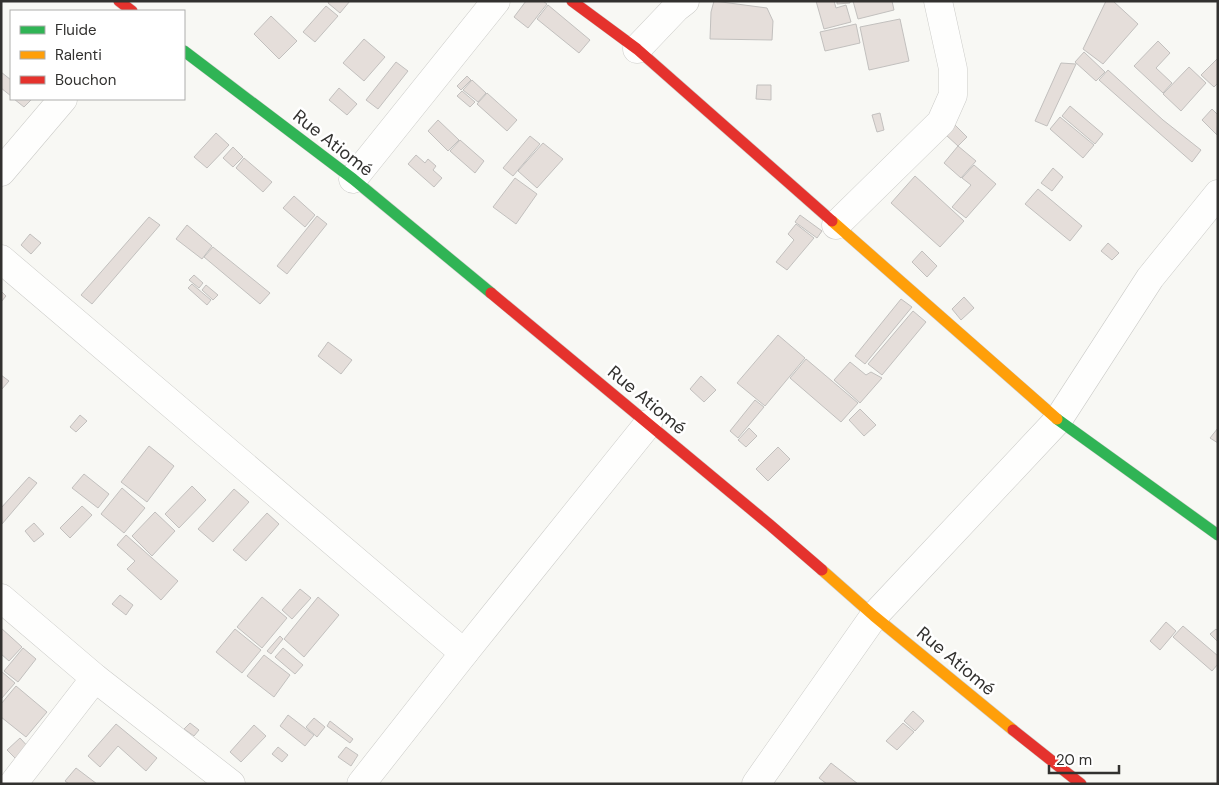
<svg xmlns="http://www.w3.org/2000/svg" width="1219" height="785" viewBox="0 0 1219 785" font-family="'DM Sans',sans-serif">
  <rect width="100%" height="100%" fill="#f8f8f4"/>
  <g fill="#e5deda" stroke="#c2c0be">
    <polygon points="329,1 350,1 340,13 328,3"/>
    <polygon points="526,1 543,1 547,4 528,28 514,17"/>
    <polygon points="714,1 767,8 773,21 772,40 710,39 711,12"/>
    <polygon points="816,1 834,1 836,8 846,5 851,22 824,29"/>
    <polygon points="837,1 850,1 850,3 837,4"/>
    <polygon points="853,1 892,1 894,10 858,19"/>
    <polygon points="1106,1 1113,1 1138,24 1103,64 1083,49"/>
    <polygon points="548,5 590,40 579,53 537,19"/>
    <polygon points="326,6 338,16 315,42 303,32"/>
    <polygon points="271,16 297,41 279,59 254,34"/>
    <polygon points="900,19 909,61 869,70 860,27"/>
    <polygon points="856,24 860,43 825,51 820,32"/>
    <polygon points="364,39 385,57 364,81 343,63"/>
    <polygon points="1158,41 1170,53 1156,68 1172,83 1163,93 1134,66"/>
    <polygon points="1084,52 1105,72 1096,81 1075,62"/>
    <polygon points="1218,58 1218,83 1214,87 1201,75"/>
    <polygon points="396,62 408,71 378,109 366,100"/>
    <polygon points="1061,63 1076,64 1047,126 1035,121"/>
    <polygon points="1189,67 1206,83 1181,111 1163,94"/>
    <polygon points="1108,70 1163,120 1201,150 1192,162 1099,80"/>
    <polygon points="1,72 11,80 11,96 1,88"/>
    <polygon points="467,76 471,80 461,90 457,86"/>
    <polygon points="472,80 486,93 478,102 463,90"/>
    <polygon points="757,85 771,85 771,100 756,99"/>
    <polygon points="339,88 357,104 347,115 329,100"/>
    <polygon points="462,91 475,102 470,107 457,96"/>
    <polygon points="487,93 517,120 507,131 477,104"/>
    <polygon points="14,99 32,99 24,107"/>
    <polygon points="1070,106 1103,134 1095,144 1062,116"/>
    <polygon points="1212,109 1218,115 1217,135 1202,120"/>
    <polygon points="880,113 884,130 877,132 872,115"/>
    <polygon points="1060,117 1094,145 1083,158 1050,129"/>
    <polygon points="438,120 459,140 448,151 428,131"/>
    <polygon points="955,125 967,137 958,146 946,135"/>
    <polygon points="216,133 229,145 207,168 194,157"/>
    <polygon points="530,136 540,144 513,176 503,168"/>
    <polygon points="460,140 484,161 475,173 450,151"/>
    <polygon points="543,143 563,159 537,188 518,171"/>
    <polygon points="958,146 976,161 961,178 944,163"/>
    <polygon points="233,147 243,157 233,167 223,158"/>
    <polygon points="416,155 425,163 428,159 436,166 433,170 442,178 434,187 408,164"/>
    <polygon points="244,158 272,182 263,192 236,168"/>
    <polygon points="974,165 996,184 966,218 952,207 971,185 962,178"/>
    <polygon points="1053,168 1063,177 1052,191 1041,183"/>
    <polygon points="915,176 964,221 940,247 891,203"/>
    <polygon points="515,178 537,194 516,224 493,207"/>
    <polygon points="1038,189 1082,226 1070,241 1025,204"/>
    <polygon points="294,196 315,215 305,227 283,208"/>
    <polygon points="800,215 822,231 817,238 795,222"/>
    <polygon points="317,216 327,224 287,274 277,266"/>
    <polygon points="149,217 160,225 92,304 81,295"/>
    <polygon points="796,224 814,238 787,270 776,262 794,240 788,234"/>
    <polygon points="187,225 212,246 202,259 176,239"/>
    <polygon points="30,234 41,243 31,254 21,245"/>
    <polygon points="1108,243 1119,253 1112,260 1101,251"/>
    <polygon points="213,247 270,293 260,304 204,257"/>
    <polygon points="922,251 937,266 927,277 912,262"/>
    <polygon points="194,275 203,283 199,288 189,280"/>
    <polygon points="192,284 211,300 207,305 188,288"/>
    <polygon points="206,285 218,295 213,300 202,290"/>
    <polygon points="1,291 6,296 1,302"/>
    <polygon points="964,297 974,308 961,320 952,309"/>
    <polygon points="901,299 912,307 865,364 855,356"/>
    <polygon points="913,311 926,322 882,375 868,364"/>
    <polygon points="778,335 805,358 765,406 737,383"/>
    <polygon points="328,342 352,360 341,374 318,356"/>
    <polygon points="806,359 858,403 841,422 790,378"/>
    <polygon points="850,362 866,375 871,372 882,378 860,403 834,380"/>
    <polygon points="1,375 9,381 1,390"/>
    <polygon points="701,376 716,390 704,402 690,389"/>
    <polygon points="755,400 764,407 738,438 730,431"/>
    <polygon points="860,409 876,425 864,436 849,420"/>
    <polygon points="80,415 87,421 76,432 70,427"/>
    <polygon points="749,428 757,436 746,447 738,440"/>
    <polygon points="1218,428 1218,443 1210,438"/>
    <polygon points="149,446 174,466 147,502 121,482"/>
    <polygon points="778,447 790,459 768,481 756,469"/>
    <polygon points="84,474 109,494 98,508 72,488"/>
    <polygon points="29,477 37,483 2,524 1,508"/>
    <polygon points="192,486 206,500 179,528 165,514"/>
    <polygon points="122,488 145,508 124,533 101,514"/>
    <polygon points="234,489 249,502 213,542 198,529"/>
    <polygon points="82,506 92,515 70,538 60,528"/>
    <polygon points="155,512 175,531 152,556 132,536"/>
    <polygon points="267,513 279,524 246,561 233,550"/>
    <polygon points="34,523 44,534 34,542 25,531"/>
    <polygon points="126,535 178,581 161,600 127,569 135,561 117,545"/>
    <polygon points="300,589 311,598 292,619 282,610"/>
    <polygon points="120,595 133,605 126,615 112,604"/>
    <polygon points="262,597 287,618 262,648 237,627"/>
    <polygon points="318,597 339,615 304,657 284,639"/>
    <polygon points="1166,622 1176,631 1160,650 1150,641"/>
    <polygon points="1183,626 1218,656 1218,664 1212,671 1173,637"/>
    <polygon points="1,628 22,647 9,661 1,654"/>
    <polygon points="235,629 261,650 242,673 216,652"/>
    <polygon points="1216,629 1218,631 1218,642 1210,634"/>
    <polygon points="280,636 283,639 271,654 267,651"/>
    <polygon points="23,648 36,659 18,682 4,671"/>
    <polygon points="283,648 303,665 295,674 275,657"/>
    <polygon points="264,655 290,675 274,697 247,676"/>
    <polygon points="1,671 15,683 1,699"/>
    <polygon points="16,686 47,712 26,737 1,717 1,704"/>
    <polygon points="913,711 924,721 915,731 904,721"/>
    <polygon points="288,715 314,735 305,746 280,726"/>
    <polygon points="314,718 325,727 317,737 306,727"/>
    <polygon points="330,721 353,739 350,743 327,726"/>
    <polygon points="190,723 199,730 194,736 184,729"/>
    <polygon points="903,723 914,732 897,750 886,741"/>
    <polygon points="116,724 157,758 146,771 118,746 100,767 88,756"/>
    <polygon points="254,725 266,736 241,762 230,752"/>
    <polygon points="20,738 31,750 18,761 7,750"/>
    <polygon points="278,747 288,755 282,762 272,754"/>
    <polygon points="346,747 358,755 351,766 338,757"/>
    <polygon points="831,763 858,784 827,784 819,778"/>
    <polygon points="76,768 97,784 69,784 65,781"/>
  </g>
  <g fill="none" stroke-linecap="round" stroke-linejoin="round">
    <g stroke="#cbcbc8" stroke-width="29">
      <g id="street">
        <polyline points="637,49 676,8 685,1"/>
        <polyline points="1,172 63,99"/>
        <polyline points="353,179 496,1"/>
        <polyline points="836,225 941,122 953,95 953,69 938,1"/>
        <polyline points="1,259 464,653"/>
        <polyline points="1,598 95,678 231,784"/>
        <polyline points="13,784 95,678"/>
        <polyline points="361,784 464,653 648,424"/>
        <polyline points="756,784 874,616 1058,420 1150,278 1218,194"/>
      </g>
    </g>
    <g stroke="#cbcbc8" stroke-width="12">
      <g id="fast">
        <polyline points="184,51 353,179 491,293"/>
        <polyline points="1057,419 1218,535"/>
      </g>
    </g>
    <g stroke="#cbcbc8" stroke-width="12">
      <g id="slow">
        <polyline points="832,221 1057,419"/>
        <polyline points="822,570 874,616 1013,730"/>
      </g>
    </g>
    <g stroke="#cbcbc8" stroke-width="12">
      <g id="jam">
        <polyline points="119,1 132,11"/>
        <polyline points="572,1 637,49 832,221"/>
        <polyline points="491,293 770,525 822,570"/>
        <polyline points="1013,730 1081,784"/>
      </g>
    </g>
    <use href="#street" stroke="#fefefd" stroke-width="28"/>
    <use href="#fast" stroke="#30b455" stroke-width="11"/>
    <use href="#slow" stroke="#ff9f0a" stroke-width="11"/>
    <use href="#jam" stroke="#e5322d" stroke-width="11"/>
  </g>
  <g text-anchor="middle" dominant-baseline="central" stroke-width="5" stroke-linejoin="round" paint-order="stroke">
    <g font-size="18" fill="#32312f" stroke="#fff">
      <text transform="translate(333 143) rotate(38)">Rue Atiomé</text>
      <text transform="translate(647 400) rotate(40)">Rue Atiomé</text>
      <text transform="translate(956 661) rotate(40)">Rue Atiomé</text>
    </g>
  </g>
  <rect width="1219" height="785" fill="none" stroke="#32312f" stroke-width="5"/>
  <rect x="10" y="10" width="175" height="90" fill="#ffffff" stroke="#adadac"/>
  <rect x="20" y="26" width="25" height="8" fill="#30b455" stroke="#adadac"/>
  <text x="55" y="35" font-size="15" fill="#32312f">Fluide</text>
  <rect x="20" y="51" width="25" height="8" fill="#ff9f0a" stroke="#adadac"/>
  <text x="55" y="60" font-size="15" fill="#32312f">Ralenti</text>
  <rect x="20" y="76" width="25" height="8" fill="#e5322d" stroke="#adadac"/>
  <text x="55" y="85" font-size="15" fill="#32312f">Bouchon</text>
  <path d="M1049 765v8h70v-8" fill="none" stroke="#32312f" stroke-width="2.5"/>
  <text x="1056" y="765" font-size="15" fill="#32312f" stroke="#ffffff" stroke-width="4" paint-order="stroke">20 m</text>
</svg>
